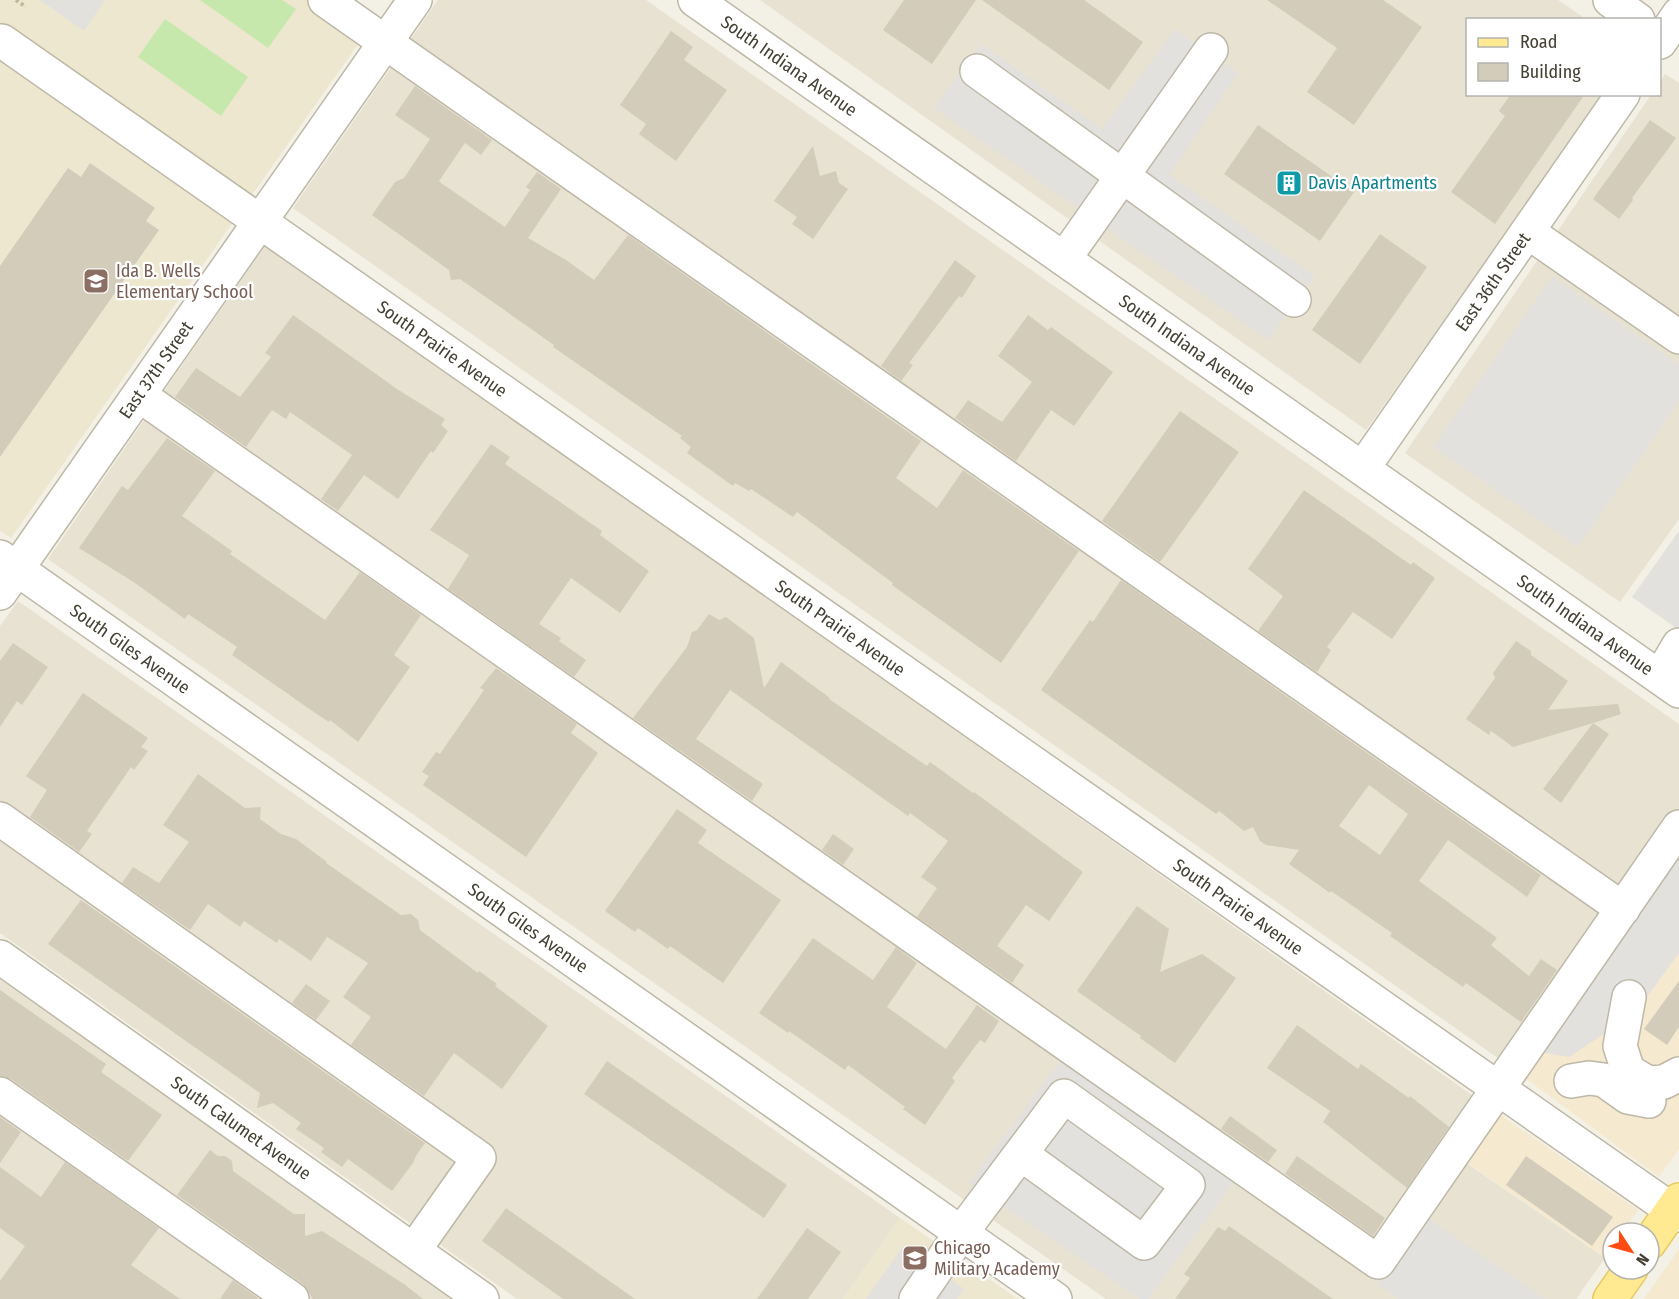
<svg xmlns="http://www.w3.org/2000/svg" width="1679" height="1299" viewBox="0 0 1679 1299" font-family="'Fira Sans Condensed',sans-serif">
  <rect width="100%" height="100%" fill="#f3f0e5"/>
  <g fill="#e7e2d2">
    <polygon points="438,0 646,0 1679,724 1679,827 1512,1068 293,208"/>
    <polygon points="760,0 1558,0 1586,19 1468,20 1468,94 1604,95 1366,430"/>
    <polygon points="1665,74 1679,83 1679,519 1620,602 1405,453 1651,95 1660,94 1660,82"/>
    <polygon points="266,244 1486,1105 1453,1154 1605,1258 1576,1299 1106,1299 48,559"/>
    <polygon points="18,601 900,1218 843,1299 517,1299 0,933 0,626"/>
    <polygon points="0,976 459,1299 0,1299"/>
  </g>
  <g fill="#f5e9cf">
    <polygon points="1679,827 1679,1149 1659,1177 1512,1068"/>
    <polygon points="1486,1105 1638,1210 1622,1233 1613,1233 1613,1246 1605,1258 1453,1153"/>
    <polygon points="1679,1249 1679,1299 1644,1299"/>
  </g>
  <g fill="#ece7ce">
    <polygon points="0,0 325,0 368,30 11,538 0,531"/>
    <polygon points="900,1218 1018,1299 843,1299"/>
  </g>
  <g fill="#c7e8ac">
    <polygon points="200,0 282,0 296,9 268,48"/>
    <polygon points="165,19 248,77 221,116 138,57"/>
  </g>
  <g fill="#e3e1dd">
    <polygon points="40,0 105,0 84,31"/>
    <polygon points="1175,29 1238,73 1169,175 1315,276 1268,340 934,108 981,44 1102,129"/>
    <polygon points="1552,277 1679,365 1679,401 1578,547 1433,447"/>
    <polygon points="1679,531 1679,630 1632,597"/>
    <polygon points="1679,852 1679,953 1635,1013 1569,1057 1539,1052"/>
    <polygon points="1062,1059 1235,1180 1148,1299 1140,1299 969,1183"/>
    <polygon points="1425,1216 1545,1299 1399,1299 1378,1284"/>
    <polygon points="903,1246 964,1289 957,1299 866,1299"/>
  </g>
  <g fill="#d4ccba" fill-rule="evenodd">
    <polygon points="904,0 976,0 932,64 883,30"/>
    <polygon points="982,0 1084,0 1143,42 1109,90"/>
    <polygon points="1267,0 1383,0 1422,27 1354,125 1307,92 1337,48"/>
    <polygon points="671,31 693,47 684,60 727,90 676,161 639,134 646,124 620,105"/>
    <polygon points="415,86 492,140 481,155 465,143 439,181 441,183 505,227 530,190 526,187 537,172 561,189 528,238 566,260 594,280 628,235 921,441 896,478 937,508 963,470 1079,551 1001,663 892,585 893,583 797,512 793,517 751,489 749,491 735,483 733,486 687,453 691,447 680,438 682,436 553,347 554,345 460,279 451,280 449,270 372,215 395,182 404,178 430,139 395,115"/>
    <polygon points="1511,94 1585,94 1495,224 1451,192 1505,116 1499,111"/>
    <polygon points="1650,120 1676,138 1632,198 1633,200 1619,219 1593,199"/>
    <polygon points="1258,125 1354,192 1320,241 1224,174"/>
    <polygon points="813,146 820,176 836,171 839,183 848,189 813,239 792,224 797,217 774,201"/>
    <polygon points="90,163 155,208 146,221 159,230 0,457 0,266 68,168 81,177"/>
    <polygon points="1380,234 1427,267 1360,364 1312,330"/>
    <polygon points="955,260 976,276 962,298 959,296 909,363 913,365 901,381 881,366"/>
    <polygon points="293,315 397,389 445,419 441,425 448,431 433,453 431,451 398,499 364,475 338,511 321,499 352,455 290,412 286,419 272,410 246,447 175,397 196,368 240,397 271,357 265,353"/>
    <polygon points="1028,315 1048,330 1051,327 1113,372 1074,426 1051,410 1016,461 955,418 968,400 1002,422 1032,382 998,356"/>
    <polygon points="1180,411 1239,452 1160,562 1102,521"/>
    <polygon points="167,438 215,471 182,516 232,551 230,554 325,620 360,572 421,615 394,655 410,667 358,742 330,720 329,722 308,708 232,655 237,647 188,614 185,619 135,583 79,548 122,486 128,490"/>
    <polygon points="491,444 510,457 505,464 602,531 600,535 649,571 620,613 571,578 539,624 561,638 559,641 586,660 574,677 448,589 469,555 430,530"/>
    <polygon points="1304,490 1411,565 1413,562 1435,578 1392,639 1353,612 1327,647 1331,650 1317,672 1258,631 1283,596 1248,569"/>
    <path d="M1121,580L1541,875L1527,897L1448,840L1419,881L1497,938L1491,945L1529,976L1541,959L1557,970L1521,1022L1466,983L1463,987L1390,936L1392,933L1331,891L1330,893L1289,864L1299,850L1266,845L1260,841L1253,827L1244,831L1219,811L1216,814L1041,690L1090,620L1093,622ZM1369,785L1408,814L1380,855L1339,826Z"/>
    <polygon points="709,614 719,620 726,617 754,638 764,688 781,662 830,698 829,699 927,766 930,762 973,793 974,792 1083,872 1049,921 1026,905 997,946 1024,965 1012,983 917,917 937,888 921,877 948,841 910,813 908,816 730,690 696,739 763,784 752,801 633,718 687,647 692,632 697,630"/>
    <polygon points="1516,641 1531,651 1531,655 1568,681 1548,710 1618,704 1621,714 1593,723 1609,734 1561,803 1543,789 1593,723 1513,747 1491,731 1489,735 1466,719 1495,678 1493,673"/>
    <polygon points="13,643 48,667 22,705 17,701 0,727 0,661"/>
    <polygon points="496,668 577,724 571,733 598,753 526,857 423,785 429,776 422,772 436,752 440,754 484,690 480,688"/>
    <polygon points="83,693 148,738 141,747 148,751 134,770 131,767 87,831 92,834 79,852 30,817 47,790 26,776"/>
    <polygon points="198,774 245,808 261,807 260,819 281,834 296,839 327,862 326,863 401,915 411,914 418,920 420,930 478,973 479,971 497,984 495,986 548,1026 502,1089 454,1053 424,1096 351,1045 371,1017 343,997 368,963 327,937 311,961 279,939 277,943 244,921 240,927 208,904 190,930 122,883 133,867 159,883 189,842 163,825"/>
    <polygon points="677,809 707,830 698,843 781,900 723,983 670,946 668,949 638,928 635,932 605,911"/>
    <polygon points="833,834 854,849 843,865 822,850"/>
    <polygon points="81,900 425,1143 416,1156 413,1163 392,1191 348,1159 342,1167 321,1152 324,1148 296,1129 301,1123 273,1103 257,1108 260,1093 48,944"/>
    <polygon points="1137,906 1169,929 1160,972 1202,954 1236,978 1175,1063 1140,1038 1141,1036 1077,991"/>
    <polygon points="813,938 873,980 896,947 917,963 887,1007 946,1049 977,1005 999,1021 985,1043 980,1040 952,1078 955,1081 925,1125 903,1109 905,1107 848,1065 845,1070 789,1031 788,1033 759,1013"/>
    <polygon points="1679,981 1679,1027 1667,1045 1644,1029"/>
    <polygon points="306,984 330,1001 316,1020 292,1003"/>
    <polygon points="0,990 106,1064 101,1072 162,1115 128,1161 11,1079 0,1076"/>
    <polygon points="1297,1025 1358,1069 1361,1064 1409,1098 1410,1096 1449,1127 1407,1188 1323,1122 1330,1111 1267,1068"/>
    <polygon points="607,1061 787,1185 764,1218 584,1094"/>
    <polygon points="1230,1116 1277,1150 1268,1162 1221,1129"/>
    <polygon points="0,1117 21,1132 0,1163"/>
    <polygon points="210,1150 218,1156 225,1156 232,1161 233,1171 294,1214 305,1214 305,1236 322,1231 404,1284 423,1299 313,1299 303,1284 177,1195"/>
    <polygon points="1297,1156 1385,1218 1373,1236 1285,1174"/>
    <polygon points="1526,1156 1613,1217 1592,1246 1506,1185"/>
    <polygon points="65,1162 159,1228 131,1265 180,1299 0,1299 0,1281 25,1246 0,1228 0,1167 41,1197"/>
    <polygon points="506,1208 635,1299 563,1299 482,1241"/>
    <polygon points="1229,1226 1333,1299 1175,1299 1190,1278 1184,1274 1218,1227 1225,1231"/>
    <polygon points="807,1228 841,1252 808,1299 757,1299"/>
    <polygon points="233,1280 259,1299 220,1299"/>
  </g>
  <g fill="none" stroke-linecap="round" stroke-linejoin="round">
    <g stroke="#beb8a7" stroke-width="36">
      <g id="minor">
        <polyline points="325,0 1623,909"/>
        <polyline points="695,0 1679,691"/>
        <polyline points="1610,0 1638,20"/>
        <polyline points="2,41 1679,1215"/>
        <polyline points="1660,42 1679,14"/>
        <polyline points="977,71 1294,300"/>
        <polyline points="1528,232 1679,337"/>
        <polyline points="1064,259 1211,50"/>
        <polyline points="139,395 1378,1262 1679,827"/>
        <polyline points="1363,468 1623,94"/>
        <polyline points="0,557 1055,1299"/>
        <polyline points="0,593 415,0"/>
        <polyline points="1660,677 1679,645"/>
        <polyline points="0,819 479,1158 414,1250"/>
        <polyline points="0,957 482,1299"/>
        <polyline points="1629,997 1620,1046 1628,1071 1648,1083 1664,1082 1679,1074"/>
        <polyline points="1571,1081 1589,1078 1604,1080 1628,1097 1649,1101"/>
        <polyline points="0,1094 292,1299"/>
        <polyline points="916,1299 961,1233 1064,1096 1188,1185 1144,1243 1021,1154"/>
      </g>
    </g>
    <g stroke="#e5ca60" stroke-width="36">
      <g id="major">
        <polyline points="1649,1243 1679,1200"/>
        <polyline points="1610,1299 1631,1269"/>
      </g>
    </g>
    <polyline stroke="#c0b698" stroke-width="4" stroke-dasharray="3 3" stroke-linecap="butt" points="16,0 26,7"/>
    <use href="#minor" stroke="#fff" stroke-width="33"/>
    <use href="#major" stroke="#ffea91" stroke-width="33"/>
  </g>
  <defs>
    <g id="building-square" transform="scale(1.35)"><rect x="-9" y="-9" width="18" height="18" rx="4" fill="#0f9aa8" stroke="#fff"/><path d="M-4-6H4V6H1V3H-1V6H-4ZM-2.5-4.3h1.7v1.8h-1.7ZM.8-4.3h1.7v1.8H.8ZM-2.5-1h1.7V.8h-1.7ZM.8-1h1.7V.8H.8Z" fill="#fff"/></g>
    <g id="school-square" transform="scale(1.35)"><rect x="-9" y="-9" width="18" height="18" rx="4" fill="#8d6e63" stroke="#fff"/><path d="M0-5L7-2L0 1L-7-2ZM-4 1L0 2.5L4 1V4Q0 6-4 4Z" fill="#fff"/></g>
  </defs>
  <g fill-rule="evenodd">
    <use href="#building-square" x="1289" y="183"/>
    <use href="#school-square" x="96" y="281"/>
    <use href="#school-square" x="915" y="1258"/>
  </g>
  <g text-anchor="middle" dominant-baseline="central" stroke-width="4.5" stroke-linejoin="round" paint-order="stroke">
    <g font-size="18" fill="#454034" stroke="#fff">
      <text transform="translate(789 66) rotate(35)">South Indiana Avenue</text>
      <text transform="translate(1493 282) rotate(-55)">East 36th Street</text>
      <text transform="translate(1187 345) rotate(35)">South Indiana Avenue</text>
      <text transform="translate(442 349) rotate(35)">South Prairie Avenue</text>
      <text transform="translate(156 370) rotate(-55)">East 37th Street</text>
      <text transform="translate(1585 625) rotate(35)">South Indiana Avenue</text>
      <text transform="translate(840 628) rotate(35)">South Prairie Avenue</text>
      <text transform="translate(130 649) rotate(35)">South Giles Avenue</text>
      <text transform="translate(1238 907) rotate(35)">South Prairie Avenue</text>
      <text transform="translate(528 928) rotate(35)">South Giles Avenue</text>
      <text transform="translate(241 1128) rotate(35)">South Calumet Avenue</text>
    </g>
    <g font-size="18" fill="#0d838f" stroke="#fff" text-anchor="start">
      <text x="1308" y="183">Davis Apartments</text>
    </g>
    <g font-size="18" fill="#785e54" stroke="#fff" text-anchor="start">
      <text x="116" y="271">Ida B. Wells<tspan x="116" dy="21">Elementary School</tspan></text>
      <text x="934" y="1248">Chicago<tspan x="934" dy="21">Military Academy</tspan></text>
    </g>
  </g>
  <rect x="1466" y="18" width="195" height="78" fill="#ffffff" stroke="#b5b3ae" stroke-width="1.5"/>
  <rect x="1478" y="38" width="30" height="9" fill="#ffea91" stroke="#b5b3ae" stroke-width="1.5"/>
  <text x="1520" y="48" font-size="18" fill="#454034">Road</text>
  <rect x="1478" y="63" width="30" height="18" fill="#d4ccba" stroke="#b5b3ae" stroke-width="1.5"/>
  <text x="1520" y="78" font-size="18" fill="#454034">Building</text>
  <g transform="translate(1631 1251) rotate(126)"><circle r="28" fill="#ffffff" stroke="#b5b3ae" stroke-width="1.5"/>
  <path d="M0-4.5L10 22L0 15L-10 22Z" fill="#fd4b11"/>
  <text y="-9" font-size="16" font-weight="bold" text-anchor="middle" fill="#454034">N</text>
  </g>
</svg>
